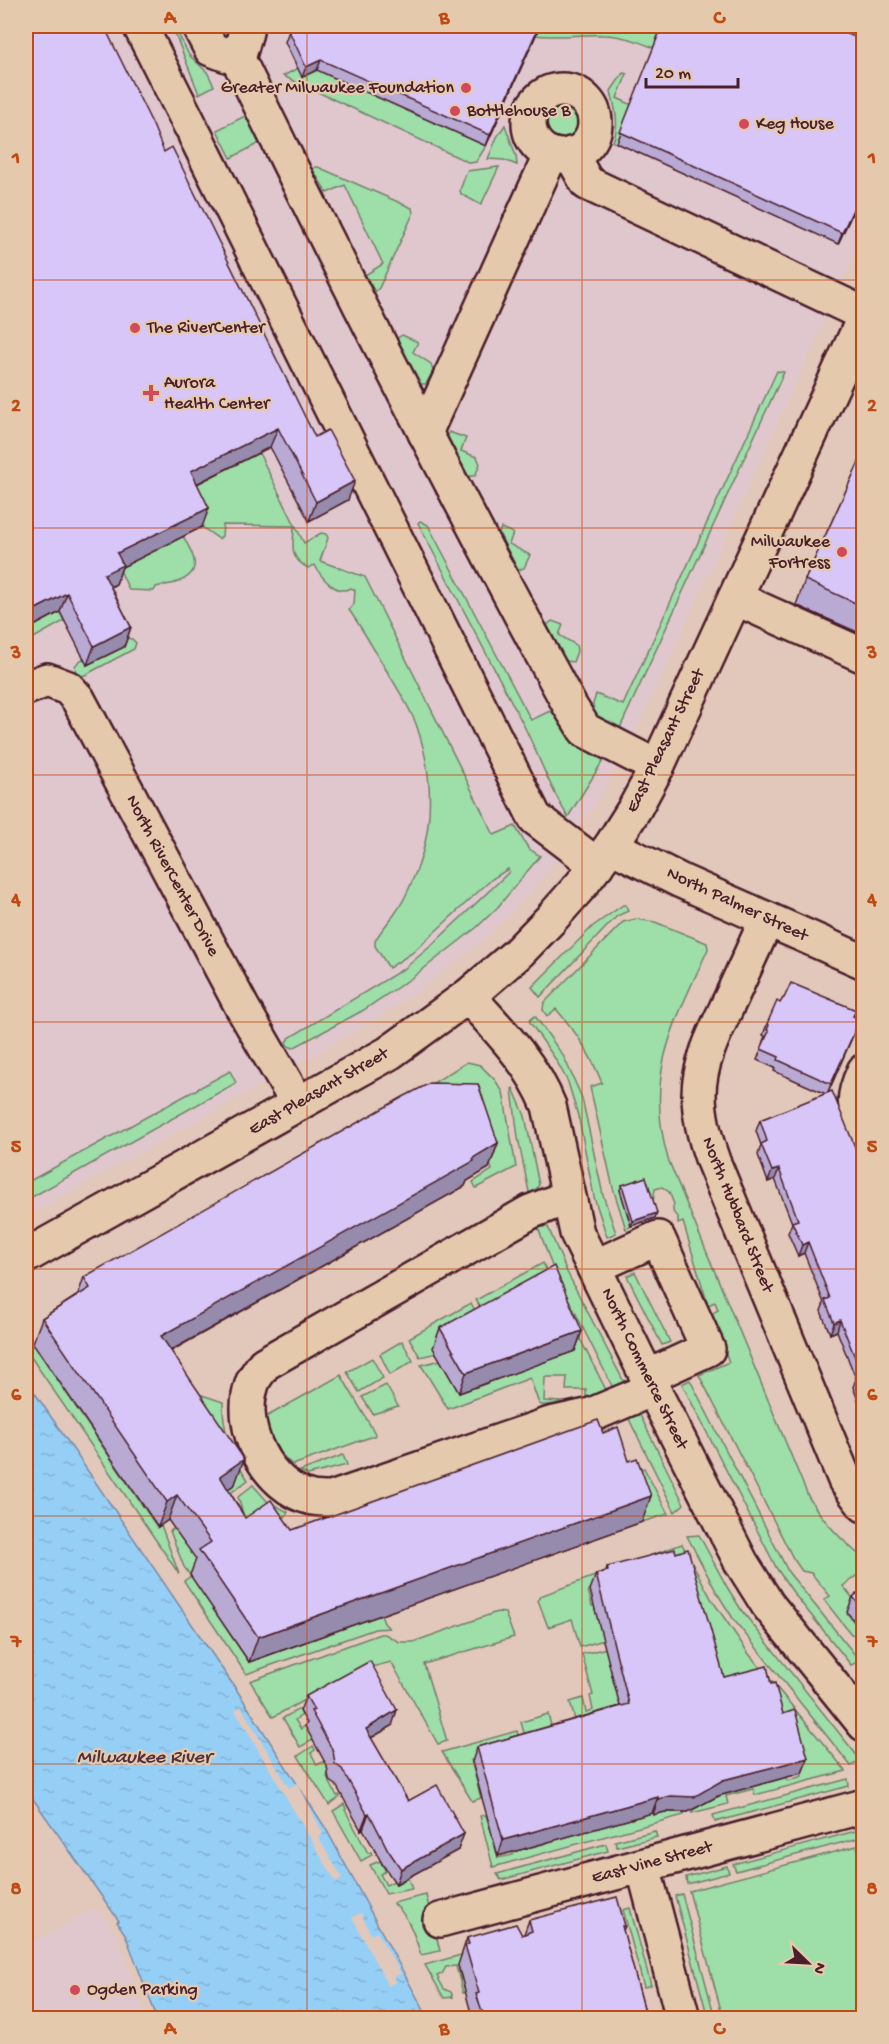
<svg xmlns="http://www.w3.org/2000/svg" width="889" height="2044" viewBox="0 0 889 2044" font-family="'Gochi Hand',sans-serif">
  <defs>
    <pattern id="water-ripples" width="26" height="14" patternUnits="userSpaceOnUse" patternTransform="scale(1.5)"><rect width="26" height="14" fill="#96cff6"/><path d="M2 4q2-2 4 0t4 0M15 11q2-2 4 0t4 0" fill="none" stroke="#83b1d3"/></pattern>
  </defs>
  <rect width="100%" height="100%" fill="#e2c8bb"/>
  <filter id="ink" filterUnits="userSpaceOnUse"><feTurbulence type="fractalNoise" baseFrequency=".0167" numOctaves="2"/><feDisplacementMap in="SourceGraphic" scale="12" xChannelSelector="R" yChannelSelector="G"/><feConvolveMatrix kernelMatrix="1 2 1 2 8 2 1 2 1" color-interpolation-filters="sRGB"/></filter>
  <g filter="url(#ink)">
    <g fill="#dfc7cd">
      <polygon points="26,26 863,26 863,236 639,725 603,792 582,824 539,882 513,911 481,942 412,996 351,1034 26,1217"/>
      <polygon points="92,1909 99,1911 117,1936 146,2018 26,2018 26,1943 56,1931"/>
    </g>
    <g fill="#9ddea9" stroke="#747e6a" stroke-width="1.5">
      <polygon points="172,26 174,26 189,55 207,72 214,86 199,94"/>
      <path d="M539,26H663L654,48C637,41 621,35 603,35C580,34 558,38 535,35Z"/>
      <polygon points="298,68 321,69 323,73 486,146 476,162 470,163 283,76"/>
      <path d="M623,73L627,74L617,98L632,105L617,143L613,142C620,124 615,109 611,91Z"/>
      <circle cx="560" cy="122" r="18"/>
      <polygon points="249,114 261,140 258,144 231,158 217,130"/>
      <polygon points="505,125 516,156 517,165 504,160 488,159 497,137"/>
      <polygon points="315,167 318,167 412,208 413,214 379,288 375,292 365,275 383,264 345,185 327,193 313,170"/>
      <polygon points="499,167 481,205 461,194 460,190 467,171"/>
      <polygon points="402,335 418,342 413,352 431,364 433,371 426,384 420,384 396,339"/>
      <polygon points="777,371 784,372 620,728 595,718 593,704 596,694 623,705"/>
      <polygon points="449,432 466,438 461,451 477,457 480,464 475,476 468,476 448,437"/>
      <path d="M259,453L304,543L321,533L326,534L328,538L320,561L365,577L494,835L515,826L528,848L540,856L497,908L476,928L413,977L362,1011L293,1048L288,1046L286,1042L289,1038L405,968L432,945L509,872L508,869L492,879L412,953L389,968L375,946V941C380,931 387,924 394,915C402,904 408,892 413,879C435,830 434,774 416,724C408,704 396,686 385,668C373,648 362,628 349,610L354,604L355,590L351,588C337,596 321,578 315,565L308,568C287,556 294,546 294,526L223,525L222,536L219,539L202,527L184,490Z"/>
      <path d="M420,521L428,525L531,720L550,711C562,717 566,731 575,740C583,749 593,754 604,759L568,817C549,787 538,753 522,722C487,655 452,589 418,523Z"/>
      <polygon points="501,528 513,533 509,544 530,555 524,568 518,570 499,533"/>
      <path d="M183,536C194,556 205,573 175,583C169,585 162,585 156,587L154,591L129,590L119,568Z"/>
      <polygon points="60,612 64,621 30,640 26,649 26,630"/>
      <polygon points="552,621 563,625 559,635 576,645 577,651 573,662 566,661 547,625"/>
      <polygon points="126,638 132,639 136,643 134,649 85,675 81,676 76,672 75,666 79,661"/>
      <polygon points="623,905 626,905 628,911 617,916 540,997 532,987 593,926"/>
      <path d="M636,919L655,922L707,943L708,949C674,1024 644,1074 668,1159L808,1496C822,1520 841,1540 863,1558V1580L856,1576L843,1586L856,1602L847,1613L861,1631L857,1635L851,1634L824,1600L830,1596L811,1573L802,1571L793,1558L699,1375L729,1362L711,1314L718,1310L715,1302L708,1305L683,1222L678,1224V1217C673,1214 672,1209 674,1204L669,1192L662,1187L655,1189L652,1208L620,1190L631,1226L626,1229L613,1188L590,1087L602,1083C590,1053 577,1033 556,1009L547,1016L543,1010L544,1003L623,922Z"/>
      <polygon points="535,1016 564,1057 582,1098 603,1195 616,1233 607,1237 594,1197 579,1119 568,1082 556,1060 529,1021"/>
      <polygon points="467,1062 480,1065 495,1080 503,1092 516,1167 476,1188 473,1182 492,1170 472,1109 420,1091"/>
      <polygon points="230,1071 236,1083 32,1197 26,1196 26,1183"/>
      <polygon points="513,1088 525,1116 539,1185 530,1197 518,1138 512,1089"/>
      <polygon points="538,1227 548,1227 567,1272 624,1382 613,1388 552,1266"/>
      <polygon points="543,1263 562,1303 487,1318 476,1300"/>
      <polygon points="635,1272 670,1342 662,1345 627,1276"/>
      <polygon points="471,1303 481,1322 437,1353 420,1357 409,1338"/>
      <polygon points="565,1309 607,1392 586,1401 586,1390 566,1390 567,1377 545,1377 544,1401 578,1403 543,1405 539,1404 530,1378 448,1409 421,1365 441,1360"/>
      <polygon points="402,1341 413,1361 390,1375 380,1354"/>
      <polygon points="34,1345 157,1527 161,1525 179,1574 26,1350"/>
      <polygon points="372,1358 383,1378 359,1392 347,1372"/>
      <path d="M341,1375L376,1435L293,1465C277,1453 269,1436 266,1417Z"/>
      <polygon points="690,1380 789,1573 860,1661 851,1665 795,1595 777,1569 682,1384"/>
      <polygon points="386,1385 398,1406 373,1414 362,1397"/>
      <path d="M193,1392L223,1402C222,1431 232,1456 248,1480L229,1494L207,1504L235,1484Z"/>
      <polygon points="640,1415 684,1504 675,1512 628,1417"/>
      <polygon points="343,1455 347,1465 308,1475 300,1471"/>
      <polygon points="644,1468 668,1514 642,1522 617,1477"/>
      <polygon points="253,1485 267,1501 288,1512 285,1517 278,1514 249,1534 238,1497"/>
      <polygon points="173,1529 199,1551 201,1567 190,1575 184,1567 170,1531"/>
      <polygon points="699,1535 727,1587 742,1611 859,1758 860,1760 851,1766 734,1620 717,1593 687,1536"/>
      <polygon points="682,1544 712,1600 749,1654 846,1771 755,1795 753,1789 726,1796 728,1804 692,1813 692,1810 698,1807 698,1803 718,1797 716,1791 787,1777 788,1781 802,1776 798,1760 712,1697 603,1586 588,1590 592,1606 594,1605 604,1640 580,1647 572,1619 548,1627 538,1600 540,1596"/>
      <polygon points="191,1576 249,1662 381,1615 384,1623 389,1628 375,1629 246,1674 184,1581"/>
      <polygon points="497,1612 505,1613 514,1637 424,1664 447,1741 438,1744 391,1662 360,1670 273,1717 250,1681 380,1634 385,1634 399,1642 413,1642"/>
      <polygon points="611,1647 616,1665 610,1667 614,1684 632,1724 580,1738 570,1702 583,1698 586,1712 593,1710 590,1696 593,1695 582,1654"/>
      <polygon points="299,1709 302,1715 295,1720 301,1729 305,1726 313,1740 300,1747 283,1718"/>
      <polygon points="548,1714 553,1733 526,1740 521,1722"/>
      <polygon points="517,1731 521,1749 471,1760 481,1798 472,1801 442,1752"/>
      <polygon points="313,1746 315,1750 311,1753 317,1765 327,1760 330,1766 327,1767 329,1771 327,1777 337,1796 339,1795 340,1797 329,1805 298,1756"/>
      <polygon points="848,1779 849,1786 715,1822 713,1815"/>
      <polygon points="344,1804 346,1809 345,1810 368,1853 371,1852 372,1855 361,1861 333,1811"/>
      <polygon points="679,1808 680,1812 684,1812 684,1815 493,1867 480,1816 486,1815 498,1858 513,1855 512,1852 547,1843 546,1837 630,1814"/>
      <polygon points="863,1829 863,1837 736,1871 733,1864"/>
      <polygon points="655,1831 657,1837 617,1847 615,1841"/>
      <polygon points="606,1844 608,1851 501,1880 497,1874"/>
      <polygon points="857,1846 864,1872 863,2017 723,2018 689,1891"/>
      <polygon points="380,1861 385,1870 388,1870 380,1874 386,1885 394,1881 396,1884 408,1878 412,1889 386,1894 370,1865"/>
      <polygon points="727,1866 729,1873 687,1884 686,1877"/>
      <polygon points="682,1894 715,2018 708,2018 675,1896"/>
      <path d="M426,1895L440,1951L421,1955C415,1937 409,1916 393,1903Z"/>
      <polygon points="630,1908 651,1985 644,1987 623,1910"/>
      <polygon points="525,1937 458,1965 461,1980 466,1979 473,1990 463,1993 456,1966 446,1967 442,1974 437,1976 444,1989 451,1992 453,1997 444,1998 425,1965"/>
    </g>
    <polygon fill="url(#water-ripples)" stroke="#7889a5" stroke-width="1.5" points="26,1380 238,1692 326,1829 428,2018 157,2018 125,1934 117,1922 119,1921 26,1789"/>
    <g fill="#e2c8bb">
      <polygon points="241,1707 289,1788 297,1783 304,1795 323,1834 318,1837 342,1878 336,1882 235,1710"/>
      <polygon points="361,1913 371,1935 377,1932 401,1974 393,1977 396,1982 388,1986 352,1917"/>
    </g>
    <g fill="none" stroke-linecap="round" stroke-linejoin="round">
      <g stroke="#4a1f2b" stroke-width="38">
        <g id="minor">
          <polyline points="140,26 190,125"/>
          <polyline points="199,26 211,49 238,59"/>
          <path d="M243,26L246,32L238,59C344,277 454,493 570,706L585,730L657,767"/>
          <polyline points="855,29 864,33"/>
          <circle cx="562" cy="123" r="33"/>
          <polyline points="195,135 535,818 597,865"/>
          <polyline points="571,154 587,183 864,314"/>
          <polyline points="425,433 551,154"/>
          <polyline points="735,598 864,656"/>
          <polyline points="26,688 47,680 68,688 78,699 242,1007 298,1104"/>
          <polyline points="611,846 681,881 864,962"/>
          <path d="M767,919C755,945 743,972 731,998C717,1028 699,1061 699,1094C699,1118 705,1139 713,1161L845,1480L864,1505"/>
          <path d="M468,996C499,1030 532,1063 549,1106L577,1233L653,1389L741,1562L768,1605L864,1724"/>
          <path d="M864,1071C851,1099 854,1105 864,1134"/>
          <path d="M568,1197L530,1212L264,1364C260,1371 254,1377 252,1384C237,1427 266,1487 312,1498C318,1499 325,1499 331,1499L550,1424L591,1415L653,1389"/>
          <polyline points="26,1256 389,1053 468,996 517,954 550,920 582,884 611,846 635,808 657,767 864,318"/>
          <polyline points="594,1267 658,1238 708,1349 647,1377"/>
          <polyline points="643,1866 683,2018"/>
          <polyline points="440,1920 864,1806"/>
        </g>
      </g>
      <use href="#minor" stroke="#e5c9ac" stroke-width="33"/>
    </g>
    <g fill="#b9aad4" stroke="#4a1f2b" stroke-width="1.5">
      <polygon points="26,26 164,152 348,500 309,521 270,447 197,484 202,527 122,567 116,584 111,587 131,627 124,647 87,665 60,612 26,630"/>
      <polygon points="540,26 486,146 317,70 302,77 285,42 289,31"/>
      <polygon points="662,26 864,41 864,188 838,244 617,143"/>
      <polygon points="864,451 864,635 796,605 805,580"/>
      <polygon points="780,1003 854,1016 860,1019 828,1093 864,1169 863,1414 853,1387 856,1379 837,1331 830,1334 821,1311 824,1303 804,1253 798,1256 788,1233 792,1223 775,1179 768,1182 758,1155 761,1145 756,1131 760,1120 826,1094 774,1071 775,1068 757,1060 764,1042 763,1041 765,1036 763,1035 767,1024"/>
      <polygon points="498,1143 489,1168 467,1181 465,1186 171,1351 235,1484 228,1489 245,1518 292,1530 642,1522 249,1662 190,1575 196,1559 168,1520 158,1527 33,1343 42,1318 78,1295 84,1277"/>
      <polygon points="622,1185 657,1213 655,1218 631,1226 620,1190"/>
      <polygon points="440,1328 582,1331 575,1351 459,1393 433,1348"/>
      <polygon points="607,1567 724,1677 771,1684 783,1714 808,1758 802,1773 718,1796 688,1812 665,1812 653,1815 652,1813 498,1856 472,1762 477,1747 620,1706 590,1590 596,1574 606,1571"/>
      <polygon points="864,1588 864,1634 847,1612 853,1597"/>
      <polygon points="306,1696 392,1726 371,1738 408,1801 458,1850 396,1884 383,1865 363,1829 361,1830 336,1785 329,1780 327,1766 305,1726 307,1723 300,1711"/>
      <polygon points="529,1920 625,1926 623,1931 647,2019 471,2019 469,2014 470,2009 458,1965 467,1938 522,1935 524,1934"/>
    </g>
    <g fill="#968bad" stroke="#4a1f2b" stroke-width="1.5">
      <polygon points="539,26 540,26 486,146 490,135"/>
      <polygon points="321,60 317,70 302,77 306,67"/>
      <polygon points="864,186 864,188 838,244 842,233"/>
      <polygon points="278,428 270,447 184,490 191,471"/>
      <polygon points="355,481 348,500 309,521 316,502"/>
      <polygon points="209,508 202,527 122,567 116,584 97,593 104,574 117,553"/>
      <polygon points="67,593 60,612 26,630 26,614"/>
      <polygon points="131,627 124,647 87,665 94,646"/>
      <polygon points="860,1019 856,1029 827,1094 831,1084"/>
      <polygon points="498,1143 489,1168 467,1181 465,1186 152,1361 161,1336"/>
      <polygon points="779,1169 775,1179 768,1182 772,1171"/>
      <polygon points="657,1213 655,1218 631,1226 633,1221"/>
      <polygon points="808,1242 804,1253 798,1256 802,1245"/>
      <polygon points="840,1320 837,1331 830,1334 834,1323"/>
      <polygon points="582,1331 575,1351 459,1393 466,1373"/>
      <polygon points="244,1459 235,1484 211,1501 220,1476"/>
      <polygon points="177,1495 168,1520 158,1527 167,1502"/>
      <polygon points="651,1496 642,1522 249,1662 258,1637"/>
      <polygon points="397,1710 392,1726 360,1744 366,1729"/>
      <polygon points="808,1758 802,1773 718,1796 688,1812 665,1812 653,1815 658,1799 723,1780"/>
      <polygon points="658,1797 652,1813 498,1856 503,1840"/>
      <polygon points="369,1813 363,1829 361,1830 367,1814"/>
      <polygon points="464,1834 458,1850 396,1884 401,1869"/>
    </g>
    <g fill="#d7c6f7" stroke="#4a1f2b" stroke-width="1.5">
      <polygon points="26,26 104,26 153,125 164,152 172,147 315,437 328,430 355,481 316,502 278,428 191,471 209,508 117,553 123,565 104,574 131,627 94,646 67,593 26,614"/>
      <polygon points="301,26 539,26 490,135 321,60 306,67 289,31"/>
      <polygon points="662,26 829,26 864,41 864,186 842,233 620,132"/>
      <polygon points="864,451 864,607 805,580"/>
      <polygon points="791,983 856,1010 853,1016 860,1019 831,1084 778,1060 779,1057 761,1049 769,1031 767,1030 769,1025 767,1024 777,1001 780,1003 783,998 784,998"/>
      <polygon points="430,1083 478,1084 498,1143 473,1158 474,1161 161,1336 244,1459 220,1476 245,1518 271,1500 292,1530 598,1420 603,1433 618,1427 629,1461 637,1458 651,1496 258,1637 199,1550 211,1542 177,1495 167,1502 42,1318 90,1288 84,1277 403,1097"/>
      <polygon points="832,1091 864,1169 864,1395 856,1377 862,1375 840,1320 834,1323 825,1300 830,1298 808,1242 802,1245 792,1222 798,1220 779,1169 772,1171 761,1144 767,1141 760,1120"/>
      <polygon points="646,1177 657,1213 633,1221 622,1185"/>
      <polygon points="554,1266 582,1331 466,1373 440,1328"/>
      <polygon points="675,1549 676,1553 688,1549 724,1677 767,1666 771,1684 775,1683 783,1714 795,1710 808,1758 723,1780 694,1797 671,1796 658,1799 658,1797 503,1840 477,1747 629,1704 596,1574 608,1571 607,1567"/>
      <polygon points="864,1588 864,1611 853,1597"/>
      <polygon points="370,1661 397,1710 366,1729 408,1801 437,1785 464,1834 401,1869 388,1850 369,1813 367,1814 342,1769 335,1764 333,1751 311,1711 314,1710 306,1696"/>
      <polygon points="617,1897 625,1926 622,1926 647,2019 485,2019 476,1994 479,1993 465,1945 469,1944 467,1938 516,1924 522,1935 532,1931 529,1920"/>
    </g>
  </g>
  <path fill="none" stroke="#c04a14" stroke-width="1.5" stroke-opacity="0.55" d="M307,26V2018M582,26V2018M26,280H864M26,528H864M26,775H864M26,1022H864M26,1269H864M26,1516H864M26,1764H864"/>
  <g fill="#d1495b" stroke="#e5c9ac" stroke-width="2">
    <circle cx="466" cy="88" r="6"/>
    <circle cx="455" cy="111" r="6"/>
    <circle cx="744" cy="124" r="6"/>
    <circle cx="135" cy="328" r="6"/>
    <path d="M148 384h6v6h6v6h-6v6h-6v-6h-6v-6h6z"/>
    <circle cx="842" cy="552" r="6"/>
    <circle cx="75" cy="1990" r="6"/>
  </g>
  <g text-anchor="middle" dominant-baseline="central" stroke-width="4.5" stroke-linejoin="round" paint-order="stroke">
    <g font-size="18" fill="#4a1f2b" stroke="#e5c9ac" text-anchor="start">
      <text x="454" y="88" text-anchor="end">Greater Milwaukee Foundation</text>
      <text x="467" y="111">Bottlehouse B</text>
      <text x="756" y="124">Keg House</text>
      <text x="147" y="328">The RiverCenter</text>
      <text x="164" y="383">Aurora<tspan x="164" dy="21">Health Center</tspan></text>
      <text x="830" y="542" text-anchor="end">Milwaukee<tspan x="830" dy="21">Fortress</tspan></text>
      <text x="87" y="1990">Ogden Parking</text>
    </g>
    <g font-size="18" fill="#4a1f2b" stroke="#e5c9ac">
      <text transform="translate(666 741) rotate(-64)">East Pleasant Street</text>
      <text transform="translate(172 876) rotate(62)">North RiverCenter Drive</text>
      <text transform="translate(737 905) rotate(25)">North Palmer Street</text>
      <text transform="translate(319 1092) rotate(-30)">East Pleasant Street</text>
      <text transform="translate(737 1215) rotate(68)">North Hubbard Street</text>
      <text transform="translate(644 1369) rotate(64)">North Commerce Street</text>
      <text transform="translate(652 1863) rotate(-15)">East Vine Street</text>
    </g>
    <g font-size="20" font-style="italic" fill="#52313f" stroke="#e5c9ac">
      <text x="144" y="1758">Milwaukee River</text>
    </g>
  </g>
  <rect width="889" height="2044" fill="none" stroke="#e5c9ac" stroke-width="66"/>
  <g transform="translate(808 1963) rotate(114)" stroke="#e5c9ac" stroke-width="4.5" paint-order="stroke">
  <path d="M0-4.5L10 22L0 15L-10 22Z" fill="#4a1f2b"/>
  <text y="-9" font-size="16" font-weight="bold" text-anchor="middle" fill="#4a1f2b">N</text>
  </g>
  <path d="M646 78v9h92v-9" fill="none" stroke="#4a1f2b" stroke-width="3"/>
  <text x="655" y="78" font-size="18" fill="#4a1f2b" stroke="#e5c9ac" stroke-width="4.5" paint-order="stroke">20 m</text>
  <rect x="33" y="33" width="823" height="1978" fill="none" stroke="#c04a14" stroke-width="2"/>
  <g font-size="20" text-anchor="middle" font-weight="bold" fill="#c04a14">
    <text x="170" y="23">A</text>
    <text x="444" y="23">B</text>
    <text x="719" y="23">C</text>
    <text x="16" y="163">1</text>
    <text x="872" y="163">1</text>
    <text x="16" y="411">2</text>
    <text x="872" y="411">2</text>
    <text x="16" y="658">3</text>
    <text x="872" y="658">3</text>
    <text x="16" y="905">4</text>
    <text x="872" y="905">4</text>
    <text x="16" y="1152">5</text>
    <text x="872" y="1152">5</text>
    <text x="16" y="1400">6</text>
    <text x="872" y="1400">6</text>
    <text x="16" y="1647">7</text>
    <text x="872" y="1647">7</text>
    <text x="16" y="1894">8</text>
    <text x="872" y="1894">8</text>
    <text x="170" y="2034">A</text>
    <text x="444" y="2034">B</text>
    <text x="719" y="2034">C</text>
  </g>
</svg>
